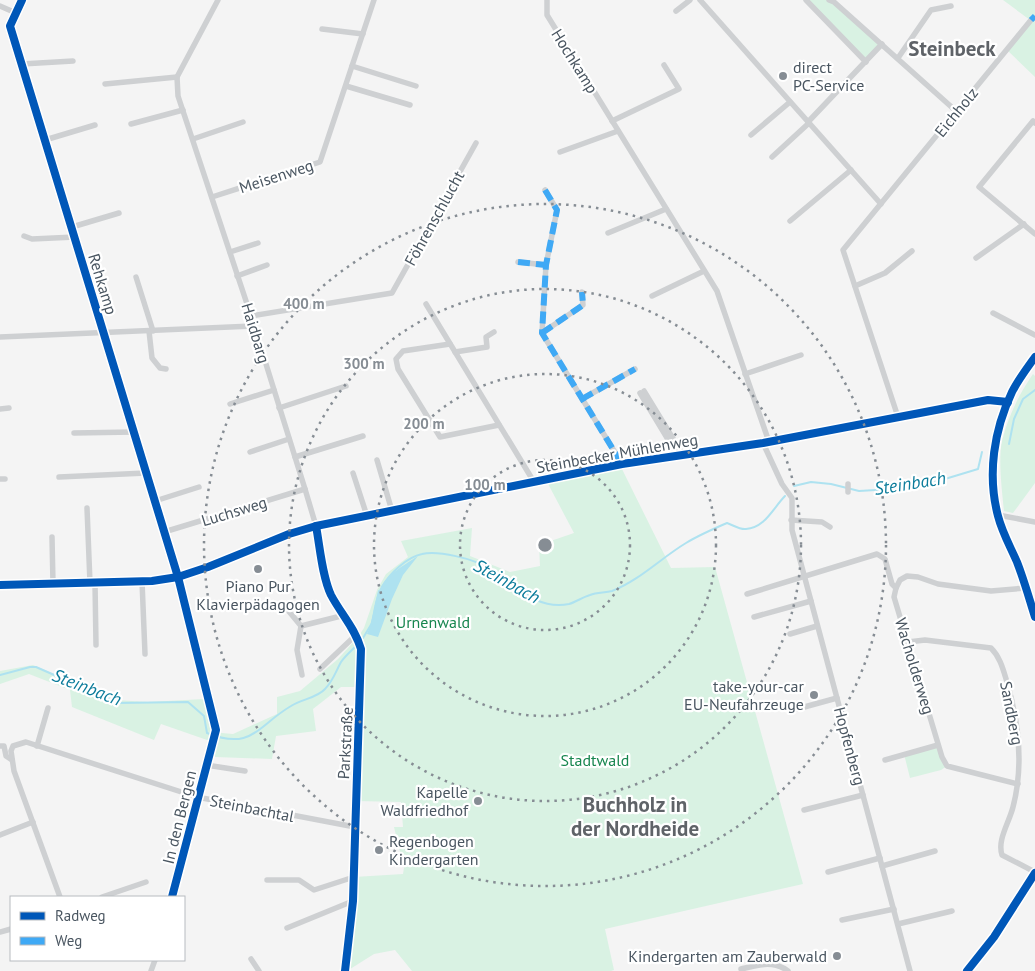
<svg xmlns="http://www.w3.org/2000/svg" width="1035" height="971" viewBox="0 0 1035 971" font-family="'PT Sans',sans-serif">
  <rect width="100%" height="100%" fill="#f4f4f4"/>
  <g fill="#d9f2e3">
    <polygon points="806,0 829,0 882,44 866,62"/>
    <polygon points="1003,0 1035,0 1035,77 1006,49 1030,20"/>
    <path d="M1033,374L1035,376V483L1013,513L1004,511C1002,491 998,460 1002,441C1008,417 1019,394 1033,374Z"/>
    <polygon points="621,467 671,568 715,567 803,884 605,929 614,970 611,971 412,971 395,950 374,954 347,971 354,877 403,874 404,868 394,827 403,827 401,802 356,801 361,687 341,687 313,709 316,731 276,736 272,759 215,757 210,741 161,724 154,740 72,707 70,690 29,674 0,684 0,671 33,665 116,700 148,702 204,699 211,732 233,734 277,714 277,697 300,691 338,659 358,637 364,628 377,590 386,574 408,557 401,541 472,528 470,556 510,572 540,566 539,545 574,533 546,480"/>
    <polygon points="938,745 947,766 941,770 910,778 904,754"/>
  </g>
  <path fill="#aee2f0" d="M418,556L403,575L392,599L378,637L367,634C373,621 373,606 378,593C385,575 403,566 418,556Z"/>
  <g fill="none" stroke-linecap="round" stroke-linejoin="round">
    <g stroke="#aee2f0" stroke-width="2">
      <polyline points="1009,444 1014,419 1023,399 1035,390"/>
      <polyline points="794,486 811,482 831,484 859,491 892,489 935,482 978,469 982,452"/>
      <path d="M382,587C389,574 407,557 422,554C438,550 474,559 488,568C513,583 536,611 569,604C576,602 583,597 590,595C597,592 605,593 612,591C640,580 661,558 686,543C699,535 713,529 727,523C733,525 740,530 746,529C765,528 773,508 785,496"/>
      <polyline points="363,638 372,623 379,591"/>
      <path d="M0,675L30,667H36L118,703L188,702L204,716L207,733C252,751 257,726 291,706C302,699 317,698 325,689C333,681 336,671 341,662C345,656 351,651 357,645"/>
    </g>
    <g stroke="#ced0d2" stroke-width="5.5">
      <polyline points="22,0 10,26 178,577 216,730"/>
      <polyline points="218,0 177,77 178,96 251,316 305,489 316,526 327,587 332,596 358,637 361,649 353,901 345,971"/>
      <polyline points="547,0 547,15 717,291 769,442"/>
      <polyline points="700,0 881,204"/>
      <polyline points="806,0 866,62"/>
      <polyline points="829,0 834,2 956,111"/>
      <polyline points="0,6 16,13"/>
      <polyline points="676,11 690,0"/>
      <polyline points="322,29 363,34"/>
      <polyline points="898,58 931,10 951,6"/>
      <polyline points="22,64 73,61"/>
      <polyline points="352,66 416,86"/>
      <polyline points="105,84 177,77"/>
      <polyline points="346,86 410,105"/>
      <polyline points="612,121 679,89 664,65"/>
      <polyline points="808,122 882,44"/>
      <polyline points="1035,123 1033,121 979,187 1035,234"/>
      <polyline points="131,124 183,110"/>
      <polyline points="751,135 790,102"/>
      <polyline points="193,139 243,122"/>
      <polyline points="45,140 95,125"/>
      <polyline points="560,152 618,131"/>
      <polyline points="772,157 809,123"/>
      <polyline points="545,190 557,210 546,265 542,333 622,464"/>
      <polyline points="212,197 320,162 374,0"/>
      <polyline points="790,221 851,170"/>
      <polyline points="72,227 119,213"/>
      <polyline points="608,233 666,209"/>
      <polyline points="24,236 32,239 75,237"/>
      <polyline points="230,252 258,243"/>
      <polyline points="976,258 1024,224"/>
      <polyline points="518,262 546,265"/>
      <polyline points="237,276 267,265"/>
      <polyline points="136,277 153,331"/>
      <polyline points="855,286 885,273 912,251"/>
      <polyline points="652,296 704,271"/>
      <polyline points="426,304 534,482"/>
      <polyline points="993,313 1035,335"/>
      <polyline points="251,316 392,293 476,143"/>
      <polyline points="149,331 152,358 160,368 166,369"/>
      <polyline points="542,333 583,305 582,292"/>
      <polyline points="0,337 253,326"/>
      <polyline points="450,344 403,351 396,359 398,369 440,437 499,425"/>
      <polyline points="455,352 487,347 486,337 494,332"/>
      <polyline points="745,374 801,355"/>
      <polyline points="644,391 683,455"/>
      <polyline points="640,393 678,456"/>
      <polyline points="582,399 635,369"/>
      <polyline points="230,404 274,390"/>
      <polyline points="279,408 346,386"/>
      <polyline points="0,409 9,408"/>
      <polyline points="898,417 843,250 1031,20"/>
      <polyline points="74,433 134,432"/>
      <polyline points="763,443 782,484 792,498 792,530 910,971"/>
      <polyline points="250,452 289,439"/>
      <polyline points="295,457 363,436"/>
      <polyline points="377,460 392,511"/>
      <polyline points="353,473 367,516"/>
      <polyline points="59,477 146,473"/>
      <polyline points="0,479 5,479"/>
      <polyline points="848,484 848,492"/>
      <polyline points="155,501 199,487"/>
      <polyline points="87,508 90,583"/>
      <polyline points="998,515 1035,522"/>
      <polyline points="791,520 822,522 830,527"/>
      <polyline points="164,532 305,489"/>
      <polyline points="52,537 53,584"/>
      <polyline points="142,581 145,654"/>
      <polyline points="95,583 96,645"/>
      <polyline points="747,594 877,554 885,559 892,584 896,588"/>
      <polyline points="287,609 301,626 297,650 302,675"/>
      <polyline points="754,617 811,601"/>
      <polyline points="301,626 345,615"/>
      <polyline points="790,634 817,626"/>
      <path d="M908,642L925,640L991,648C1000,657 1003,669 1007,682C1019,723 1024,765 1013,807C1009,823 997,840 1002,855L1035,872"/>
      <polyline points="320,669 357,634"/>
      <polyline points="797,709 837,698"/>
      <polyline points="0,746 4,746 6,756 12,760"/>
      <polyline points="37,746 48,708"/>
      <polyline points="885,760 938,745"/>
      <polyline points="206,765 245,771"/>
      <polyline points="1018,784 947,766 942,757 894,597 896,588 900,580 907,576 918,577 938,584 991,591 1026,588"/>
      <polyline points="804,810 863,795"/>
      <polyline points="0,835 33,822"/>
      <polyline points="882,866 935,851"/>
      <polyline points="828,872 880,858"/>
      <polyline points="267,880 299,880 314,890 354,877"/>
      <polyline points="60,897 14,771 11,751 13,746 26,742 197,797 355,827"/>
      <polyline points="102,897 146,882"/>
      <polyline points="172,897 212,744"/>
      <polyline points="842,920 894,909"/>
      <polyline points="898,924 952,911"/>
      <polyline points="287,928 353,901"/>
      <polyline points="0,932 11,929"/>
      <polyline points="251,959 259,971"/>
      <path d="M741,969C758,965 773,960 788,971"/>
      <polyline points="151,971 155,960"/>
    </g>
    <g stroke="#ced0d2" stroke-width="7">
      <path d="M1035,357C1027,368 1018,380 1012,392C994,430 987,474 998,516C1002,532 1010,546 1017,562C1024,580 1029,598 1035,617"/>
      <polyline points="0,585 152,581 178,577 208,567 289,534 316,526 622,464 763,443 988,400 1008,402"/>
      <polyline points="967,971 994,937 1035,873"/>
    </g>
    <g stroke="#3fa9f5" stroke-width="6" stroke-dasharray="12 6" stroke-linecap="butt">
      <polyline points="1031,20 1035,16"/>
      <polyline points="545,190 557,210 546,265 542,333 622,464"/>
      <polyline points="518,262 546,265"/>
      <polyline points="542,333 583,305 582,292"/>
      <polyline points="582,399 635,369"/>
    </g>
    <g stroke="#fff" stroke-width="11">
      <g id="cycleway">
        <polyline points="22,0 10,26 178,577 216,730 172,897"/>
        <path d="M1035,357C1027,368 1018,380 1012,392C994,430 987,474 998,516C1002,532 1010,546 1017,562C1024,580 1029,598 1035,617"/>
        <path d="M316,526C320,547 322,576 331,595C341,614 355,628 361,649L353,901L345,971"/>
        <polyline points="0,585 152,581 178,577 208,567 289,534 316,526 622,464 763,443 988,400 1008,402"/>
        <polyline points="967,971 994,937 1035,873"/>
      </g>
    </g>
    <use href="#cycleway" stroke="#0057b8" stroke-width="8"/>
  </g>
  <g fill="none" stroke="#868d94" stroke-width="2.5" stroke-dasharray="2.5 5">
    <circle cx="545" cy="545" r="85"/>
    <circle cx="545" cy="545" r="171"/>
    <circle cx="545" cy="545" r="256"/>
    <circle cx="545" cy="545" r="341"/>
  </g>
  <g fill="#868d94" stroke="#fff" stroke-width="2">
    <circle cx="783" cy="76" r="5"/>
    <circle cx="258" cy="569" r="5"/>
    <circle cx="814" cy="695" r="5"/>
    <circle cx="478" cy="801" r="5"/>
    <circle cx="379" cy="850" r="5"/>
    <circle cx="837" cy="956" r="5"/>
  </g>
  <g text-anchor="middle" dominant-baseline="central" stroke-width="4.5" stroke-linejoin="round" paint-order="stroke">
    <g font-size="16" fill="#4a5661" stroke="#fff">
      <text transform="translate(575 61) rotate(58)">Hochkamp</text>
      <text transform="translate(956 112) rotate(-51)">Eichholz</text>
      <text transform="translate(276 176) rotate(-18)">Meisenweg</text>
      <text transform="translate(434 218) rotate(-61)">Föhrenschlucht</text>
      <text transform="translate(103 284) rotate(73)">Rehkamp</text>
      <text transform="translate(256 333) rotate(73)">Haidbarg</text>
      <text transform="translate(617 453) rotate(-10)">Steinbecker Mühlenweg</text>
      <text transform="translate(234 511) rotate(-17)">Luchsweg</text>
      <text transform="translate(915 666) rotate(73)">Wacholderweg</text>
      <text transform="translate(1012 713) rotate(79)">Sandberg</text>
      <text transform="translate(345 743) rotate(-87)">Parkstraße</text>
      <text transform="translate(850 746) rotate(75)">Hopfenberg</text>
      <text transform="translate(252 808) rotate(11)">Steinbachtal</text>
      <text transform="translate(179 817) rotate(-76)">In den Bergen</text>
    </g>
    <g font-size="16" fill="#4a5661" stroke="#fff" text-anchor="end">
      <text x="793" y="67" text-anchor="start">direct<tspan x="793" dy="18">PC-Service</tspan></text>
      <text x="258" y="586" text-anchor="middle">Piano Pur<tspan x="258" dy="18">Klavierpädagogen</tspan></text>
      <text x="804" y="686">take-your-car<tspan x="804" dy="18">EU-Neufahrzeuge</tspan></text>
      <text x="468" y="792">Kapelle<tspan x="468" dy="18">Waldfriedhof</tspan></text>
      <text x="389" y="841" text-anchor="start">Regenbogen<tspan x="389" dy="18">Kindergarten</tspan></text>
      <text x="827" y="956">Kindergarten am Zauberwald</text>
    </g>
    <g font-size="16" fill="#17864f" stroke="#fff">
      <text x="433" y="622">Urnenwald</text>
      <text x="595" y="760">Stadtwald</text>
    </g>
    <g font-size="18" font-style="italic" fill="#0c7c9b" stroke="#fff">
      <text transform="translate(910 483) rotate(-9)">Steinbach</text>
      <text transform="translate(507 581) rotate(29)">Steinbach</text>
      <text transform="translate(87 687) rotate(21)">Steinbach</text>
    </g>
    <g font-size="21" font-weight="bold" fill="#5f6368" stroke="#fff">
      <text x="952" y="48">Steinbeck</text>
      <text x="635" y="804">Buchholz in<tspan x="635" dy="24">der Nordheide</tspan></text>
    </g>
  </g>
  <circle cx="545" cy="545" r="8" fill="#868d94" stroke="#fff" stroke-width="2.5"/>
  <g font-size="15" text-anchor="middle" font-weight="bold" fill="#868d94" stroke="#fff" stroke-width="4.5" stroke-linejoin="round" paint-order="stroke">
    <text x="304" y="309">400 m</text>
    <text x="364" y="369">300 m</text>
    <text x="424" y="429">200 m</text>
    <text x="485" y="490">100 m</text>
  </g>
  <rect x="10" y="896" width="175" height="65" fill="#ffffff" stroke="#b7bbc0"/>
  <rect x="20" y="912" width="25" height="8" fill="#0057b8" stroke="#b7bbc0"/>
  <text x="55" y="921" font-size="15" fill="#4a5661">Radweg</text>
  <rect x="20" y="937" width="25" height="8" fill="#3fa9f5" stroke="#b7bbc0"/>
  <text x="55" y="946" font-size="15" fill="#4a5661">Weg</text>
</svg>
